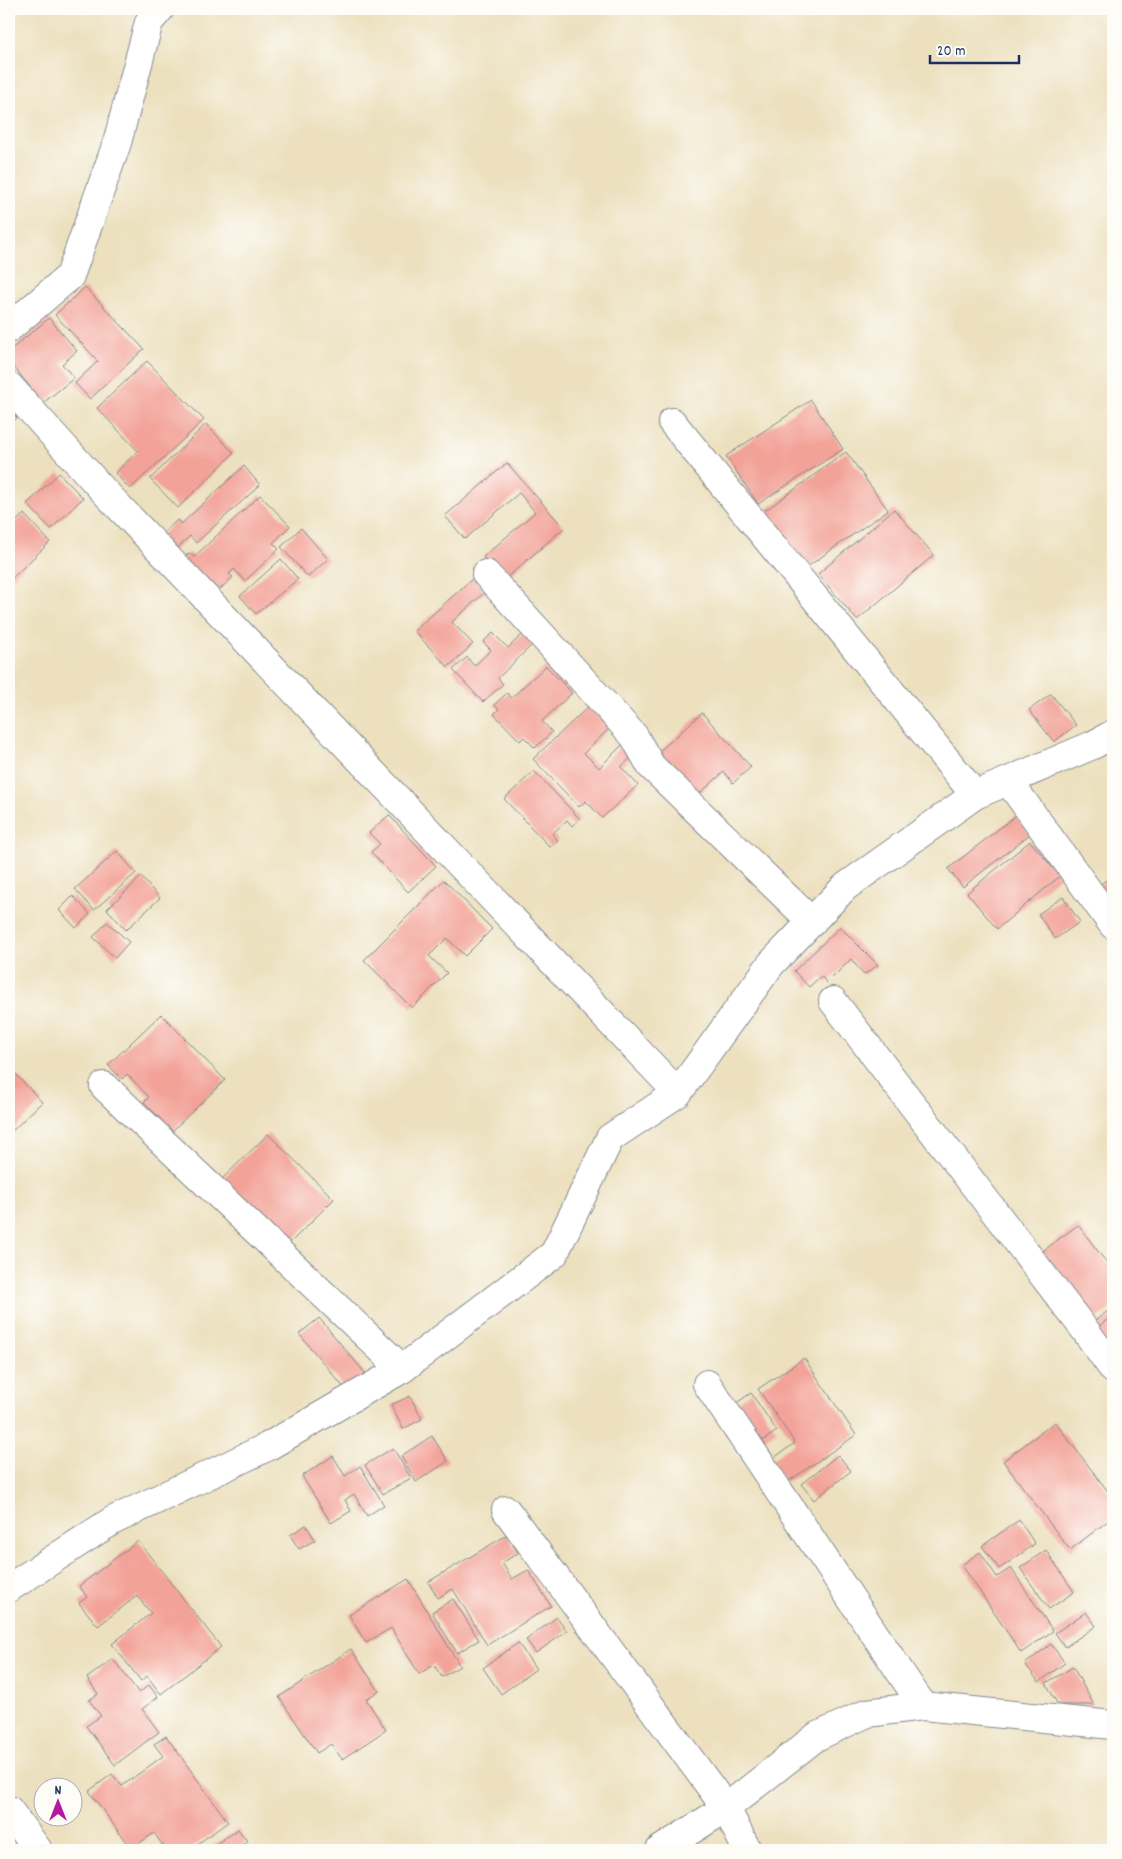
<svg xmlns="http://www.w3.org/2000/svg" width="1122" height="1859" viewBox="0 0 1122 1859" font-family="Dekko,sans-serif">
  <rect width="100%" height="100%" fill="#fdfcf7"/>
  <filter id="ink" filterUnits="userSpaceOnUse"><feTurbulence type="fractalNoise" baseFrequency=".02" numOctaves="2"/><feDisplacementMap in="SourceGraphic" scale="10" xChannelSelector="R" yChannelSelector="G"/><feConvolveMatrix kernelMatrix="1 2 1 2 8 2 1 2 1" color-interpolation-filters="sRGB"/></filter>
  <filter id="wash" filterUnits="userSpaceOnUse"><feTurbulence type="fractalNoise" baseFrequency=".0096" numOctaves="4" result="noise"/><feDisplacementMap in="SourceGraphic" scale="20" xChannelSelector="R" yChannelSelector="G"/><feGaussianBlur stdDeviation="1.12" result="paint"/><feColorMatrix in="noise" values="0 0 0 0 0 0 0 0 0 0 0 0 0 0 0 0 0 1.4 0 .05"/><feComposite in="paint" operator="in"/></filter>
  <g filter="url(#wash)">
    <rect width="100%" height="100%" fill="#ece0be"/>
    <g id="blocks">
      <g fill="#f3a298">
        <polygon points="85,287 144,349 90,399 75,383 98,361 55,315"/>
        <polygon points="49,318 77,351 62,364 74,378 43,403 9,361 9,351"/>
        <polygon points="147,361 204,420 130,489 115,473 138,451 97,408"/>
        <polygon points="811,400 843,449 758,504 726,456"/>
        <polygon points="9,410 17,418 9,426"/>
        <polygon points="206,424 234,453 178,508 150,479"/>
        <polygon points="846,452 888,510 804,569 763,512"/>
        <polygon points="507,463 564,528 503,581 483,557 535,512 519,493 465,539 445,516"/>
        <polygon points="244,466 260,485 196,543 190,536 171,554 157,539 177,520 181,524"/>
        <polygon points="59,473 83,498 51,529 27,504"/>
        <polygon points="260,495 290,526 273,543 279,549 245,581 234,569 229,574 233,577 216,593 178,563 189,553 194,557"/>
        <polygon points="894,509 934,555 857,620 818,574"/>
        <polygon points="24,514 50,542 9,581 9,528"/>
        <polygon points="301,528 328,559 308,577 281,547"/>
        <polygon points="281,559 298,579 256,614 240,596"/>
        <polygon points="473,578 485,592 452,622 473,644 448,667 414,631"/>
        <polygon points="526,631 536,641 498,678 503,684 483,702 453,670 467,657 474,666 491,650 483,642 493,633 508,648"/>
        <polygon points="546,666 572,693 542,721 552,732 535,748 524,737 520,741 494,714 499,709 494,705 507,693 511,698"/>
        <polygon points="1051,694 1076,725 1054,742 1029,710"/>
        <polygon points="591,704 612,726 584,753 599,768 626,741 637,752 621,767 638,785 602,818 586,801 579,807 533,759"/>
        <polygon points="702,713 751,767 733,783 724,772 692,800 653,757"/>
        <polygon points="534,771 580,819 572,826 567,820 552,834 558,840 550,847 504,799"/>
        <polygon points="389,815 436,866 408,892 371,852 380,844 369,833"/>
        <polygon points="1015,816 1030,834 963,887 948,869"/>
        <polygon points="1030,841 1060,876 997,929 967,893"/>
        <polygon points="117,851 136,873 94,910 75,889"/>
        <polygon points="1113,875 1113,905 1094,889"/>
        <polygon points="141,877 160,898 126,930 107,909"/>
        <polygon points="444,880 492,929 465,956 447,938 429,956 447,973 412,1008 364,960"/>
        <polygon points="73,896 90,914 76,928 59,910"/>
        <polygon points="1063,897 1080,922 1055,939 1038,914"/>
        <polygon points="107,922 129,942 115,958 93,937"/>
        <polygon points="840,927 878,965 864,975 851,959 827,983 821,976 809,987 794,971"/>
        <polygon points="161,1014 225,1080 172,1131 144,1102 149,1097 127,1074 122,1079 108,1065"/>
        <polygon points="9,1067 42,1102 12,1131 9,1127"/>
        <polygon points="268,1134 334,1199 284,1249 259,1215 234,1190 229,1194 218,1183"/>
        <polygon points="1078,1225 1113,1271 1113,1307 1088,1326 1036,1256"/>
        <polygon points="1113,1315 1113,1348 1092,1332"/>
        <polygon points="319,1318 365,1373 346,1390 299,1334"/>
        <polygon points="804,1358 856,1435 786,1483 771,1460 795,1443 758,1389"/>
        <polygon points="751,1393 777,1431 755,1446 729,1408"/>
        <polygon points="410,1396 422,1419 403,1429 391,1405"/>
        <polygon points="1055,1422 1113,1498 1113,1517 1070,1550 1003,1461"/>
        <polygon points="432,1436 448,1461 416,1482 401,1456"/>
        <polygon points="393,1448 411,1478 383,1494 365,1465"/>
        <polygon points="838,1455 851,1471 814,1500 801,1484"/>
        <polygon points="333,1456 345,1476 360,1466 384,1505 367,1516 354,1494 345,1500 351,1511 331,1523 302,1476"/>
        <polygon points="1019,1520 1035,1544 999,1569 982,1546"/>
        <polygon points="306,1525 315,1540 299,1549 290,1535"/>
        <polygon points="507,1535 518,1553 502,1563 512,1579 528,1570 551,1606 487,1645 453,1589 438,1598 428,1582"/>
        <polygon points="138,1541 221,1647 161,1694 147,1676 141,1681 112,1644 151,1613 137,1596 98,1626 79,1603 87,1597 79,1586"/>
        <polygon points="1046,1550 1074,1592 1049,1609 1020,1568"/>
        <polygon points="980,1552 997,1577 1011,1568 1053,1631 1021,1653 962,1565"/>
        <polygon points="408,1579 460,1666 442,1677 434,1665 419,1674 391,1628 366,1643 349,1615"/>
        <polygon points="453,1599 479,1640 457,1653 432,1612"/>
        <polygon points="1086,1612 1096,1626 1065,1647 1055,1633"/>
        <polygon points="557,1617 567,1631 536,1653 526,1640"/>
        <polygon points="518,1643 536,1669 501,1694 483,1668"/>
        <polygon points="1051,1644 1065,1663 1039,1682 1025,1664"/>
        <polygon points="351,1649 379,1691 366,1699 386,1730 342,1759 331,1744 317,1753 279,1697"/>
        <polygon points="113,1659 139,1693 149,1685 158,1697 142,1709 159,1732 115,1765 86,1726 101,1716 89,1700 98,1694 87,1678"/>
        <polygon points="1073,1667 1094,1705 1058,1705 1046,1683"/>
        <polygon points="166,1736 228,1822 189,1850 166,1850 154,1833 131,1849 89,1791 112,1774 122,1786 163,1756 154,1744"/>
        <polygon points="238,1829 247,1841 236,1849 237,1850 207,1850"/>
      </g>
    </g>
  </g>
  <g filter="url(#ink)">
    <use href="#blocks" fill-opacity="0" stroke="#84888e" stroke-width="1"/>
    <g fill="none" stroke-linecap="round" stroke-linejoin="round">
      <g stroke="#84888e" stroke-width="30">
        <g id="minor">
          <polyline points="9,328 70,276 117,143 149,22 160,9"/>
          <polyline points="9,386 102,489 678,1093"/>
          <polyline points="672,422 975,795"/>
          <polyline points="486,574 634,736 651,766 812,922"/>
          <polyline points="1009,782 1113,925"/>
          <polyline points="833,1001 1085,1330 1113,1369"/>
          <polyline points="104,1086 402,1369"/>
          <polyline points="707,1384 923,1706"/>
          <polyline points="506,1510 726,1808 747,1850"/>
          <polyline points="9,1588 112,1521 267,1447 402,1369 554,1254 610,1138 678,1093 771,964 845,887 975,795 1093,745 1113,734"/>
          <polyline points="9,1810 38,1850"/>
          <polyline points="660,1850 726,1808 816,1737 867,1713 923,1706 1113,1725"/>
        </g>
      </g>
      <use href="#minor" stroke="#fff" stroke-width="28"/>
    </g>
  </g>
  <rect width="1122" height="1859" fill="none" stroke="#fdfcf7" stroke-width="30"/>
  <g transform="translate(58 1802)"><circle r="24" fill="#fdfcf7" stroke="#a3aaba"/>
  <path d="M0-4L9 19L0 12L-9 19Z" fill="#b5179e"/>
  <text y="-8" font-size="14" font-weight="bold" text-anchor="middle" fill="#1b2f5e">N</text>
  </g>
  <path d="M930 55v8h89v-8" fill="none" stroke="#1b2f5e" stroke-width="2.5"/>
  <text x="937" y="55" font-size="15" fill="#1b2f5e" stroke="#fdfcf7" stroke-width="4" paint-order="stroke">20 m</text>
</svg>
